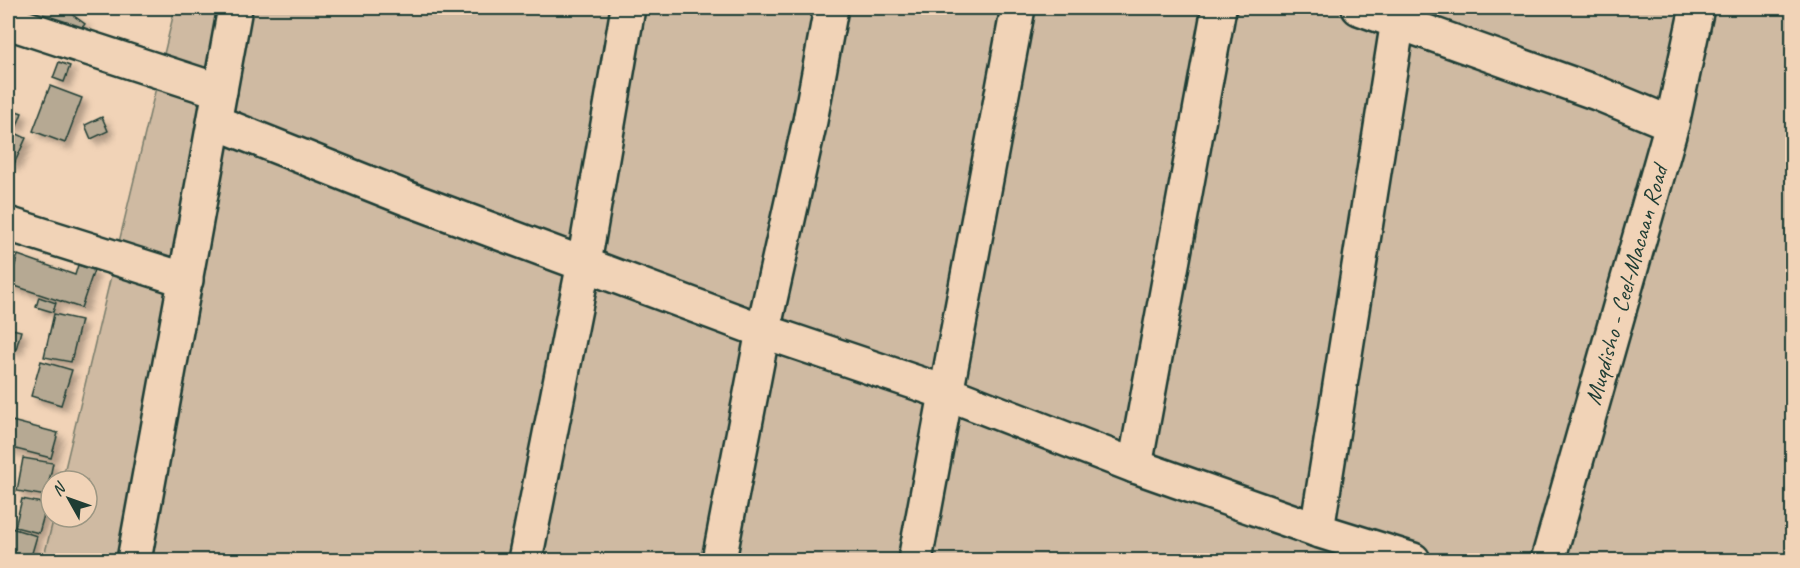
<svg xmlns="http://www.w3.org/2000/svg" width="1800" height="568" viewBox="0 0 1800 568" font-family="Caveat,sans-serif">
  <defs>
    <filter id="shadow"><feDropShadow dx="5.5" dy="5.5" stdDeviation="3" flood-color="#0004"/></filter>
  </defs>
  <rect width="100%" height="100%" fill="#f1d3b7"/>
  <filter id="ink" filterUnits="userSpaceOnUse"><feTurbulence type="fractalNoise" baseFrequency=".0167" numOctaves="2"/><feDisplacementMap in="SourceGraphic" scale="12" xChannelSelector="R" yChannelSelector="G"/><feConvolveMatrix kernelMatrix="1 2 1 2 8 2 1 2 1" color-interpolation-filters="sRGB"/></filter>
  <g filter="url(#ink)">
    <polygon fill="#cfbaa2" stroke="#777c6b" stroke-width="1.5" points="175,8 1792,8 1792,560 43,560 54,517 87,517 87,481 62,481"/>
    <g fill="#b6a993" stroke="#1f3d34" stroke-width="1.5" filter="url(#shadow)">
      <polygon points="35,8 63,8 85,24 62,52 24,22"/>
      <polygon points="59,62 70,66 64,82 53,78"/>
      <polygon points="50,86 82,98 65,143 33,131"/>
      <polygon points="8,108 22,113 17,126 8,122"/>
      <polygon points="102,117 108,131 91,139 85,125"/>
      <polygon points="11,131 26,138 14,164 8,162 8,139"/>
      <polygon points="18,255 75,275 78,265 94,270 81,308 9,284"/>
      <polygon points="39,297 56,303 53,312 36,307"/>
      <polygon points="54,314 81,320 71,362 44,357"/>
      <polygon points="8,328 21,331 16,349 8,347"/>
      <polygon points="41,361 72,370 61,405 31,396"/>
      <polygon points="8,420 58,433 51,458 8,447"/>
      <polygon points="23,458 53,463 46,496 17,491"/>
      <polygon points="22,499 47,504 39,533 15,527"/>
      <polygon points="8,527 37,536 30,560 15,560 8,558"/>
    </g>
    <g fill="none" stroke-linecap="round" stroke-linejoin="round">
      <g stroke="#1f3d34" stroke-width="38">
        <g id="minor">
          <polyline points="1359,8 1597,93 1672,124"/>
          <polyline points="8,22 220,91"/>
          <polyline points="215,122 406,198 763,331 947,393 1135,466 1317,530 1413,560"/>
          <polyline points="8,224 186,280"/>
          <polyline points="1135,466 1219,8"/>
          <polyline points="1317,530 1400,8"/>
          <polyline points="134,560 235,8"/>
          <polyline points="525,560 584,263 628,8"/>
          <polyline points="719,560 763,331 810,121 831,8"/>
          <polyline points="915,560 1018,8"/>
          <polyline points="1548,560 1672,124 1697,8"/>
        </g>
      </g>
      <use href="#minor" stroke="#f1d3b7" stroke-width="33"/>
    </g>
  </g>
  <g text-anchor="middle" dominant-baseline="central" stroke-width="4.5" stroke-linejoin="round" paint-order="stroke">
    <g font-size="24" fill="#1f3d34" stroke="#f1d3b7">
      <text transform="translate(1626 285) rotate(-74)">Muqdisho - Ceel-Macaan Road</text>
    </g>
  </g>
  <rect width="1800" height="568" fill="none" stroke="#f1d3b7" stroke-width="30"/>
  <rect x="15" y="15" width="1770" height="538" fill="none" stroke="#1f3d34" stroke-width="2" filter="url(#ink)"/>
  <g transform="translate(69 499) rotate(310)"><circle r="28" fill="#f1d3b7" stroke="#9d9783" stroke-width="1.5"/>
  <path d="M0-4.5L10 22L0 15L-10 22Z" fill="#1f3d34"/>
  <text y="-9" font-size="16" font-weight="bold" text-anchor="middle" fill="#1f3d34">N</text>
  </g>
</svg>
